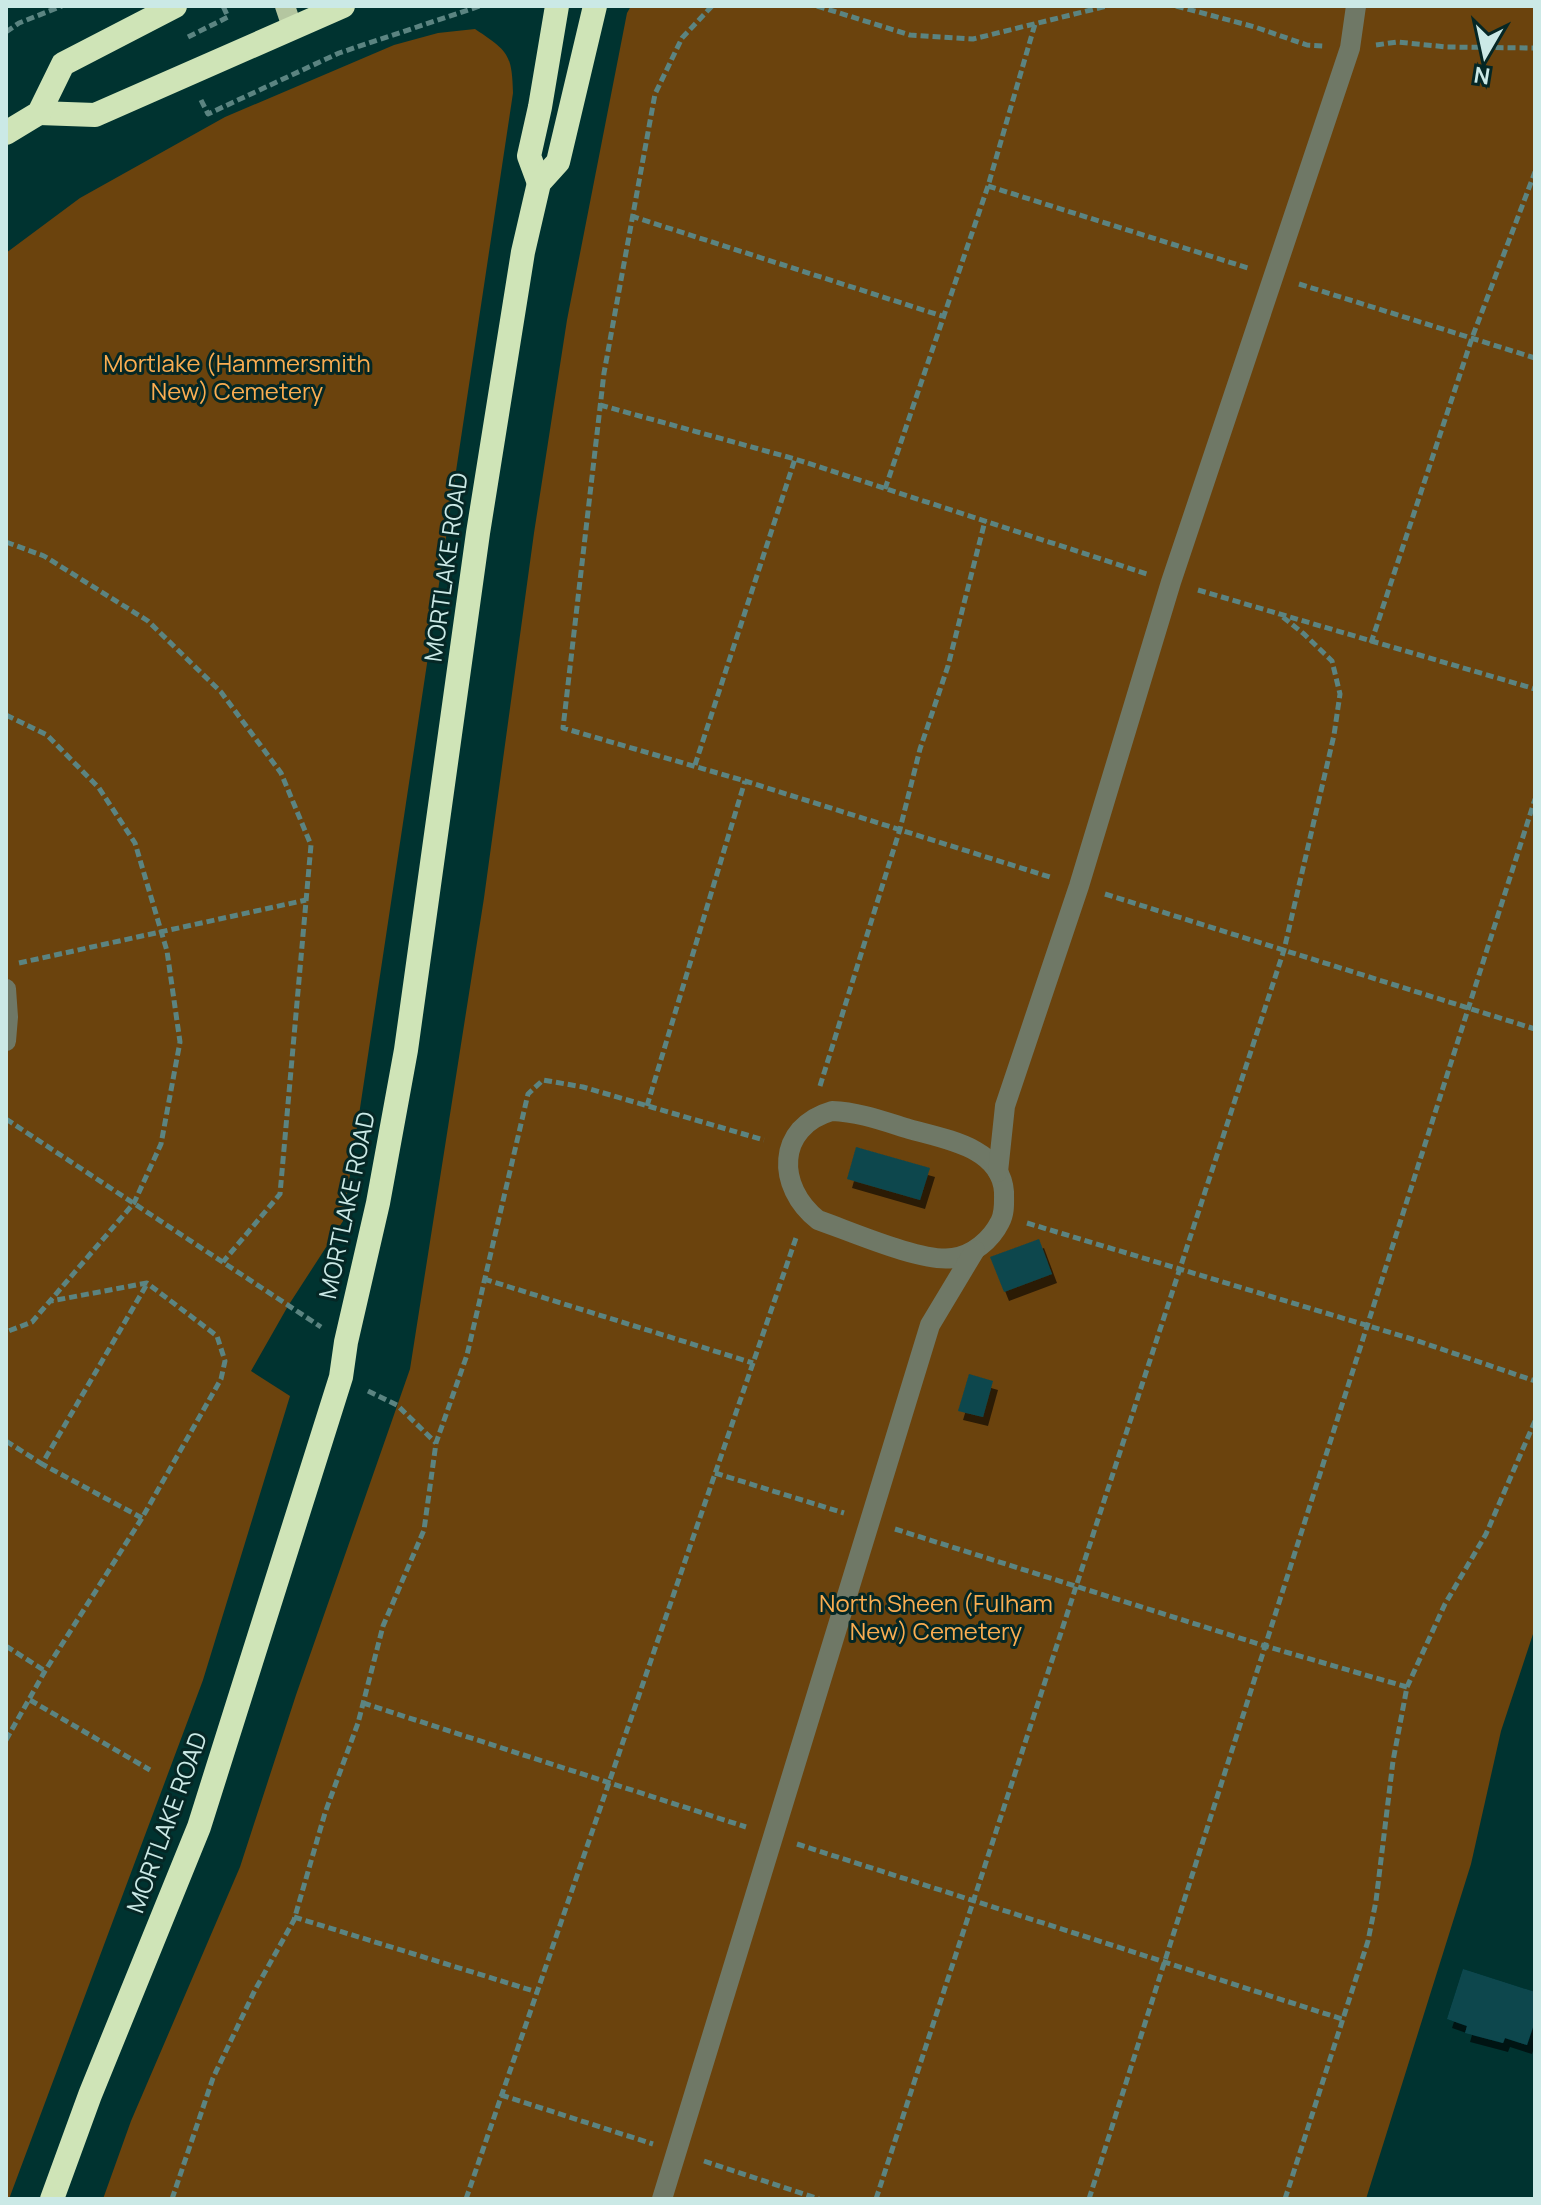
<svg xmlns="http://www.w3.org/2000/svg" width="1541" height="2205" viewBox="0 0 1541 2205" font-family="Manrope,sans-serif">
  <defs>
    <filter id="shadow"><feDropShadow dx="5" dy="9" stdDeviation="0" flood-color="#0009"/></filter>
  </defs>
  <rect width="100%" height="100%" fill="#003330"/>
  <g fill="#6b430d">
    <polygon points="631,6 1535,6 1535,1628 1501,1731 1471,1864 1366,2199 103,2199 131,2121 240,1867 296,1695 410,1369 484,898 534,533 567,320 627,13"/>
    <path d="M475,29C508,51 512,54 513,93L343,1221L288,1306L251,1371L290,1396L203,1680L9,2199H6V253L80,198L225,117L394,45L438,33Z"/>
  </g>
  <g fill="#0c474e" filter="url(#shadow)">
    <polygon points="856,1147 930,1168 920,1200 847,1179"/>
    <polygon points="1039,1239 1052,1274 1004,1292 990,1257"/>
    <polygon points="969,1374 993,1381 983,1417 958,1411"/>
    <polygon points="1463,1969 1535,1992 1535,2021 1527,2045 1505,2038 1503,2043 1465,2033 1467,2026 1447,2019"/>
  </g>
  <g fill="none" stroke-linecap="round" stroke-linejoin="round">
    <g stroke="#5b8481" stroke-width="5" stroke-dasharray="8 4" stroke-linecap="butt">
      <polyline points="712,6 682,38 655,94 604,373 563,728 745,781 1053,878"/>
      <polyline points="817,6 910,35 973,39 1107,6"/>
      <polyline points="1176,6 1255,27 1307,45 1323,46"/>
      <polyline points="6,32 19,23 62,6"/>
      <polyline points="188,37 228,17 223,6"/>
      <polyline points="1376,45 1397,42 1447,47 1535,48"/>
      <polyline points="201,100 208,114 339,53 480,6"/>
      <polyline points="988,186 1248,268"/>
      <polyline points="631,216 942,316"/>
      <polyline points="1299,284 1535,358"/>
      <polyline points="600,405 795,459 1147,574"/>
      <polyline points="885,489 988,186 1035,24"/>
      <polyline points="6,542 44,556 148,621 221,692 281,773 311,845 280,1194 223,1262"/>
      <polyline points="1198,590 1535,689"/>
      <polyline points="1371,643 1472,338 1535,172"/>
      <polyline points="6,715 47,735 99,788 135,843 167,951 180,1042 161,1144 134,1203 32,1322 6,1332"/>
      <polyline points="695,765 795,459"/>
      <polyline points="1105,894 1535,1029"/>
      <polyline points="19,963 306,900"/>
      <polyline points="820,1086 900,829 920,749 948,666 985,521"/>
      <polyline points="647,1106 745,781"/>
      <polyline points="6,1119 321,1327"/>
      <polyline points="1027,1223 1412,1339 1535,1381"/>
      <polyline points="484,1279 753,1363"/>
      <polyline points="368,1391 397,1405 436,1443"/>
      <polyline points="6,1441 42,1464"/>
      <polyline points="715,1473 844,1513"/>
      <polyline points="142,1518 42,1464 147,1284"/>
      <polyline points="895,1529 1265,1646 1407,1687"/>
      <polyline points="6,1646 45,1671"/>
      <polyline points="30,1700 150,1770"/>
      <polyline points="363,1703 746,1827"/>
      <polyline points="6,1740 45,1671 142,1518 221,1379 225,1361 217,1336 147,1283 51,1301"/>
      <polyline points="797,1844 1342,2019"/>
      <polyline points="294,1917 537,1992"/>
      <polyline points="501,2095 653,2144"/>
      <polyline points="704,2161 819,2199"/>
      <polyline points="172,2199 213,2078 255,1990 294,1920 325,1813 358,1723 383,1626 424,1530 436,1443 467,1355 528,1094 543,1080 583,1087 764,1140"/>
      <polyline points="466,2199 797,1235"/>
      <polyline points="876,2199 1284,950 1334,735 1340,694 1332,661 1304,634 1279,614"/>
      <polyline points="1089,2199 1535,799"/>
      <polyline points="1285,2199 1368,1941 1376,1901 1393,1761 1407,1687 1445,1604 1486,1534 1535,1421"/>
    </g>
    <g stroke="#6f7866" stroke-width="20">
      <polyline points="6,989 8,1017 6,1041"/>
      <path d="M832,1111C859,1112 883,1121 909,1129C944,1139 1001,1147 1004,1192C1004,1203 1005,1213 1000,1222C991,1240 973,1255 953,1258C922,1263 850,1231 818,1220C776,1187 776,1127 832,1111Z"/>
      <polyline points="998,1172 1005,1106 1079,886 1171,582 1350,48 1356,6"/>
      <polyline points="662,2199 930,1325 975,1250"/>
    </g>
    <polyline stroke="#b4c6a0" stroke-width="20" points="285,6 292,27"/>
    <g stroke="#cfe4b7" stroke-width="24">
      <polyline points="39,113 95,115 343,6"/>
      <polyline points="6,133 39,113 63,64 175,6"/>
      <polyline points="539,183 529,156 540,107 557,6"/>
      <polyline points="52,2199 90,2095 199,1827 341,1377 346,1342 378,1203 406,1050 478,533 523,252 539,183 558,162 595,6"/>
    </g>
  </g>
  <g text-anchor="middle" dominant-baseline="central" stroke-width="6" stroke-linejoin="round" paint-order="stroke">
    <g font-size="24" fill="#faad51" stroke="#052725">
      <text x="237" y="362">Mortlake (Hammersmith<tspan x="237" dy="28">New) Cemetery</tspan></text>
      <text x="936" y="1602">North Sheen (Fulham<tspan x="936" dy="28">New) Cemetery</tspan></text>
    </g>
    <g font-size="24" fill="#cbe9e6" stroke="#052725">
      <text transform="translate(445 567) rotate(-82)">MORTLAKE ROAD</text>
      <text transform="translate(346 1205) rotate(-78)">MORTLAKE ROAD</text>
      <text transform="translate(166 1822) rotate(-70)">MORTLAKE ROAD</text>
    </g>
  </g>
  <rect width="1541" height="2205" fill="none" stroke="#cbe9e6" stroke-width="16"/>
  <g transform="translate(1485 56) rotate(189)" stroke="#052725" stroke-width="6" paint-order="stroke">
  <path d="M0-6L14 30L0 20L-14 30Z" fill="#cbe9e6"/>
  <text y="-12" font-size="22" font-weight="bold" text-anchor="middle" fill="#cbe9e6">N</text>
  </g>
</svg>
